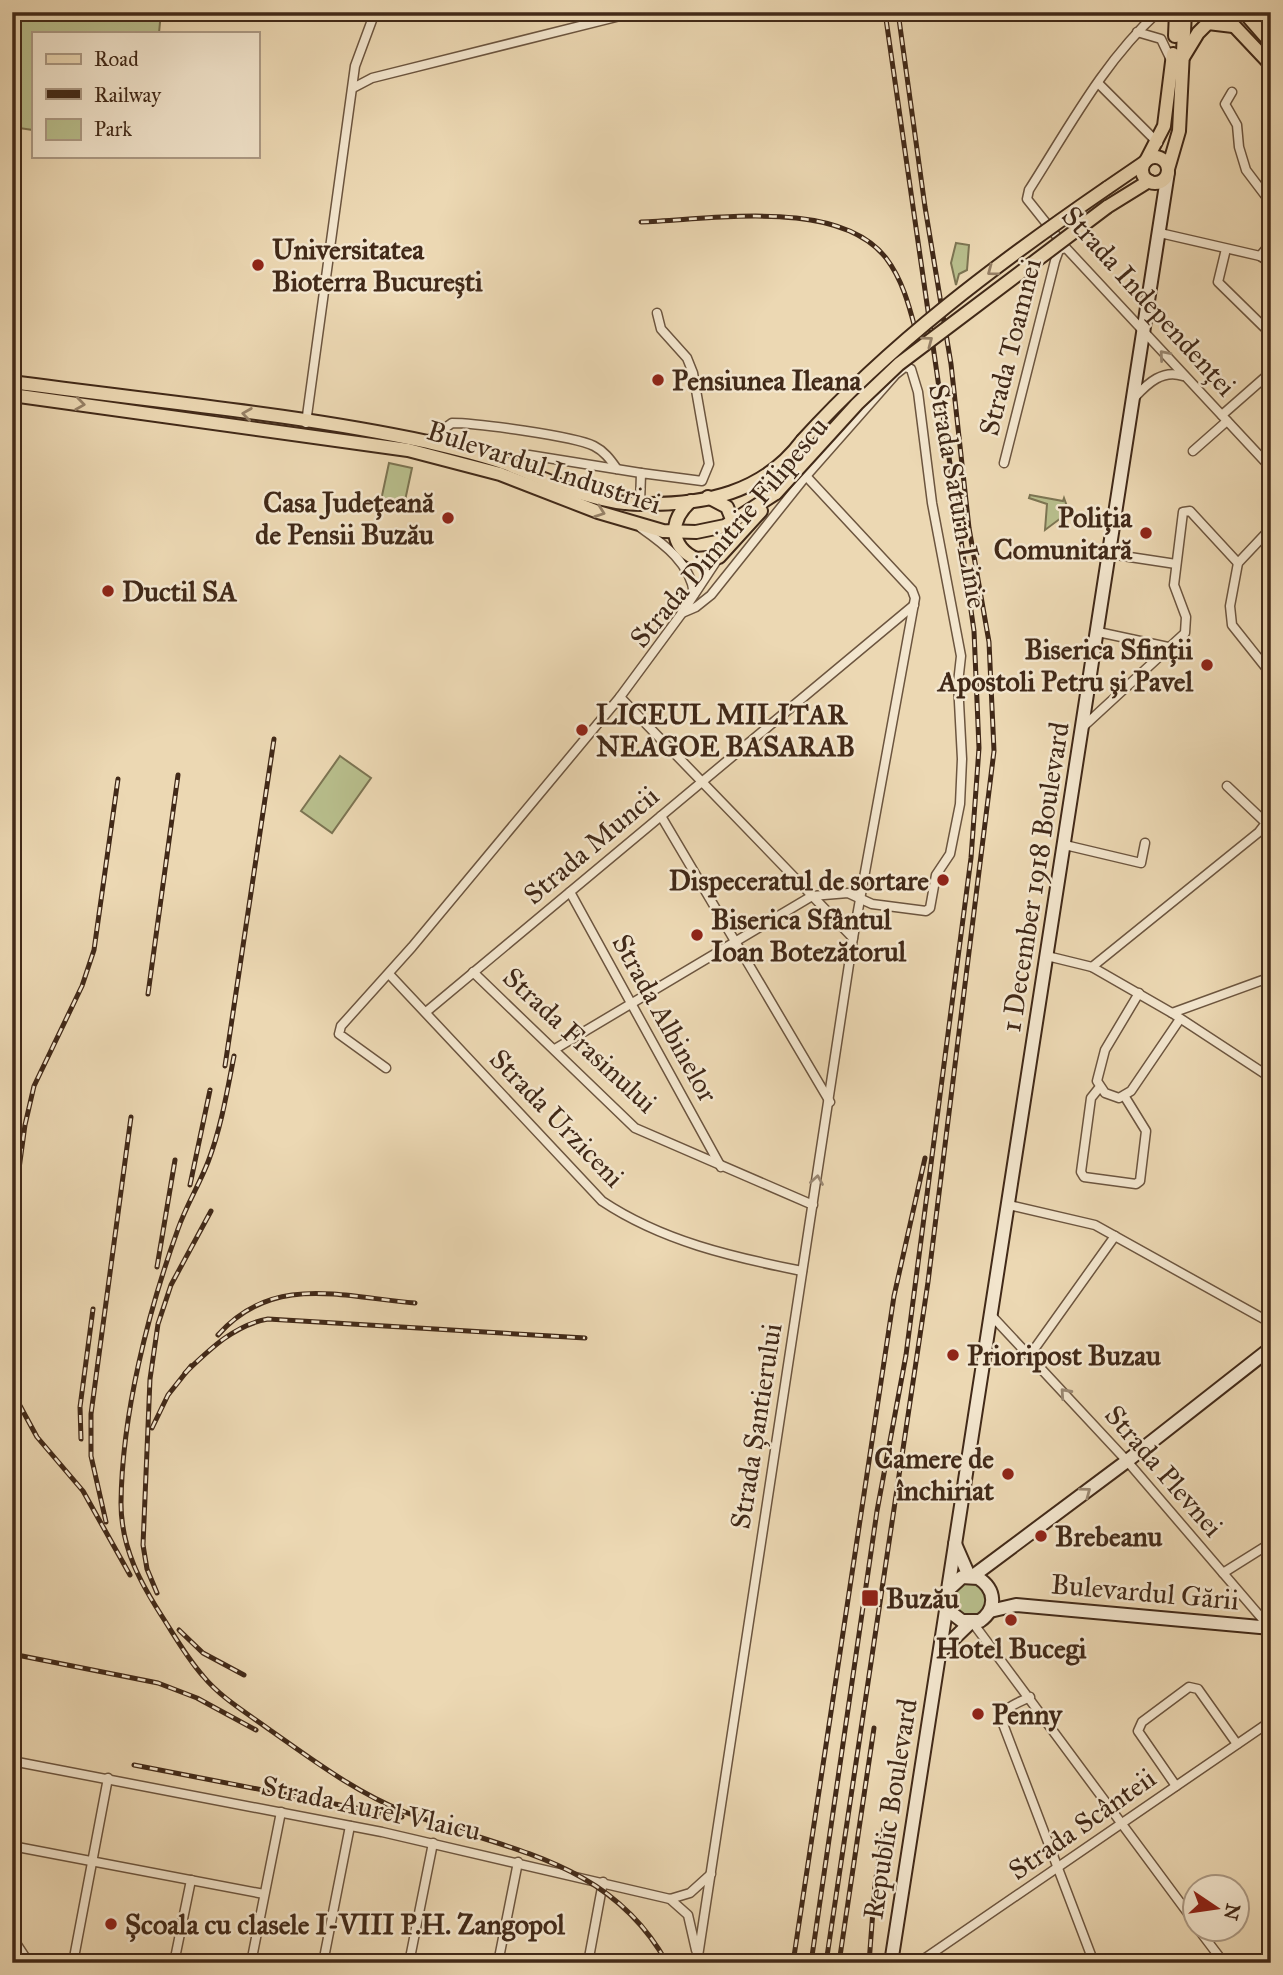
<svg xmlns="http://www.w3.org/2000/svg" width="1283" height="1975" viewBox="0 0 1283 1975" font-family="'IM FELL Great Primer',serif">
  <rect width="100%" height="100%" fill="#ecd8b3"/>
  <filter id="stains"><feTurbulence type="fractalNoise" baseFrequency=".00286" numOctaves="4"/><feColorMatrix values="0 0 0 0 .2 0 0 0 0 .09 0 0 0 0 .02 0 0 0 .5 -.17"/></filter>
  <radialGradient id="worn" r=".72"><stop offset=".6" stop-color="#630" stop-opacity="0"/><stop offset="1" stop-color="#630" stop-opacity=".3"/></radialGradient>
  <g fill="#b8be8c" stroke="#7c7452" stroke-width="2">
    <polygon points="12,12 161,12 159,33 33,33 33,130 12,127"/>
    <polygon points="956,243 969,245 967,270 959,274 956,285 951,263"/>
    <polygon points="389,463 412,468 403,510 380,505"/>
    <polygon points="1030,495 1063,501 1064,498 1069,512 1045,530 1047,504 1029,498"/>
    <polygon points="340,756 371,778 332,833 301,811"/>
    <circle cx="970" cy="1599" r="17"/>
  </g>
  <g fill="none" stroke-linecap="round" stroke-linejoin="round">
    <g stroke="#6c553f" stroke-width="11">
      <g id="street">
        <path d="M1158,12C1104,61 1068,129 1029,190L1027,199L1066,248L1271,468"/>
        <polyline points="1137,32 1161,39 1171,60"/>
        <polyline points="1098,83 1158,143"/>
        <polyline points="353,88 372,78 636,12"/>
        <polyline points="1232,92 1225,104 1237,125 1239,147 1246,170 1271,203"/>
        <polyline points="1160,233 1260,256 1271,263"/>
        <polyline points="1226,249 1218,282 1271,334"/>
        <polyline points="1260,256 1271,243"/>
        <path d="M1135,397C1148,383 1163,369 1183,376"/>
        <polyline points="1222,415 1271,372"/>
        <polyline points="306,423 355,66 375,12"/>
        <path d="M426,442L452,423C476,423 574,436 594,446C604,451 610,459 617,469"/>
        <polyline points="1193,451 1227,421"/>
        <polyline points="529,455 641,473"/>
        <polyline points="1004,463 1055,261 1059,250 1066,248"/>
        <polyline points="640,504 641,473 702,481 709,464 693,373 687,358 661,329 657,313"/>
        <path d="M641,528C664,544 691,564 694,594"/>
        <polyline points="1271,528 1238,563 1230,606 1232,625 1271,674"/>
        <polyline points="1110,554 1176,564"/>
        <polyline points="682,613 719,557"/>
        <polyline points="1098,632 1168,647"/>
        <polyline points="620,697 853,938"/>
        <polyline points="1084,726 1185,633 1186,617 1174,585 1183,512 1190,511 1238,563"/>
        <polyline points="1227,786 1266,823 1271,832"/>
        <polyline points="661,816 830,1102"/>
        <polyline points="1065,845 1141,863 1145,843"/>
        <polyline points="570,892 721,1167"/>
        <polyline points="1047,956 1092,967 1172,1013 1271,1078"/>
        <polyline points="1092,967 1259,832 1266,823 1271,808"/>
        <polyline points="473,972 635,1128 813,1205"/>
        <path d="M389,974L602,1201C662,1241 732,1257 802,1271"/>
        <polyline points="1139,993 1105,1050 1097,1081 1105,1093 1119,1098 1131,1091 1180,1019"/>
        <polyline points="426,1012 914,605"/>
        <polyline points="1172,1013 1271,977"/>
        <polyline points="386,1068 339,1034 341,1026 412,947 620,697 682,613 696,607 711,595 806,476 895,375 905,367 911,369 918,392 932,503 961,656 958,683 962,759 960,804 950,854 936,875 930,908 926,911 872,904 848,893 812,896 555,1049"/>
        <polyline points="1099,1088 1091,1098 1081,1172 1084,1177 1136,1184 1140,1181 1146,1131 1125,1097"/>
        <polyline points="1009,1205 1095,1225 1271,1323"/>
        <polyline points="991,1315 1127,1461 1271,1629"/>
        <polyline points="1030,1355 1115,1236"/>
        <polyline points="1223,1573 1271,1543"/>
        <polyline points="973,1623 1196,1924"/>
        <path d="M1030,1697C1016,1704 1001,1707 1003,1724L1094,1963"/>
        <polyline points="12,1761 382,1832 670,1899 690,1893 711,1874"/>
        <polyline points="1176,1786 1138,1731 1142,1722 1189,1687 1198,1689 1237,1744"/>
        <polyline points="12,1846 264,1894"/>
        <polyline points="670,1899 688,1915 696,1950"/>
        <polyline points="1199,1930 1224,1963"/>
        <polyline points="12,1937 29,1963"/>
        <polyline points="73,1963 108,1778"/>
        <polyline points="174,1963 191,1880"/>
        <polyline points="251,1963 281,1812"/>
        <polyline points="323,1963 350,1826"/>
        <polyline points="409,1963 433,1843"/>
        <polyline points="498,1963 518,1862"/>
        <polyline points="588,1963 603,1882"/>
        <polyline points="697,1963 853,938 915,598 912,590 806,476"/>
        <polyline points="918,1963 1271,1721"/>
      </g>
    </g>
    <g stroke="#412918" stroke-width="16">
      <g id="secondary">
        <polyline points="955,1544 969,1576"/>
        <polyline points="973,1576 1127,1461 1271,1348"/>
        <path d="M949,1589L962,1577L978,1578C996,1589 997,1609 980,1621H962L949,1611L947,1596L1168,172"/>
        <polyline points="990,1611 1016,1605 1271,1628"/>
        <polyline points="940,1652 970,1623"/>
        <polyline points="891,1963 947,1604"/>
      </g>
    </g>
    <g stroke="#412918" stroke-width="16">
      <g id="primary">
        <polyline points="1221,12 1271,65"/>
        <polyline points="1244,12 1271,43"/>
        <polyline points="1175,36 1176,12"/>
        <polyline points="1184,56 1198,33 1208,23 1233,26"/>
        <circle cx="1155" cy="170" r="13"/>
        <polyline points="1147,159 1164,126 1173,54"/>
        <polyline points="1168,169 1179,131 1185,12"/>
        <polyline points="1107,188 1145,162"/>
        <polyline points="1107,207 1149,181"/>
        <path d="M12,382C150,401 291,413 428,442C453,448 480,454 505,463C548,480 594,504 642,504C705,505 763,493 802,441"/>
        <polyline points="12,395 408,450 500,474 598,512 663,531 696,532 725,526 776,493"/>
        <polyline points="708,497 727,507 736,529"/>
        <path d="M691,501C669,520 669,546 696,559L719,557L761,511"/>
      </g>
    </g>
    <use href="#street" stroke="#f3e6ce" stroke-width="8"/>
    <use href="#secondary" stroke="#f3e6ce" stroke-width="12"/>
    <use href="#primary" stroke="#ecd8b3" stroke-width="12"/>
    <g stroke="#412918" stroke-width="5">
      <g id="rail">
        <path d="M641,222C711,220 838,197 886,258C905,283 911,314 919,343"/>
        <polyline points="148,994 178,775"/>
        <path d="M234,1056C227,1092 221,1128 208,1162C199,1185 186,1206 178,1229C148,1312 122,1414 121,1503C121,1549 141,1584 165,1621C177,1640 188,1659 203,1676C221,1698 247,1713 270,1730C313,1760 355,1792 405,1812C505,1851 609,1858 667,1963"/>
        <polyline points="225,1066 274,739"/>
        <polyline points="190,1185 210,1090"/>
        <polyline points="12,1220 25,1125 34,1086 82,986 94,950 118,779"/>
        <polyline points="157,1267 175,1160"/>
        <path d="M218,1335C273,1273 342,1297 415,1303"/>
        <path d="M185,1373C209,1350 234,1325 268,1319L585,1338"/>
        <polyline points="12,1391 37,1437 83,1491 130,1575"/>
        <polyline points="152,1428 168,1395 191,1366"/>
        <polyline points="81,1439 80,1407 93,1309"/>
        <polyline points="106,1522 91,1456 91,1414 131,1117"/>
        <polyline points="157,1593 147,1569 143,1545 150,1379 158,1324 171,1285 211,1211"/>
        <polyline points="179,1630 203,1653 244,1675"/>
        <polyline points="12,1654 158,1683 197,1698 256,1730"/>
        <polyline points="134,1765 402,1817"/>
        <polyline points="793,1963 894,1296 925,1158"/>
        <polyline points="811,1963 877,1511 906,1355 971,858 979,748 974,631 885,12"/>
        <polyline points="826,1963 928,1282 994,751 989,642 969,528 951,364 925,207 898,12"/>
        <polyline points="839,1963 874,1728"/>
        <polyline points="869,1963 875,1884 884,1828"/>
      </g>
    </g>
    <use href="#rail" stroke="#f3e6ce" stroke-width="2.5" stroke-dasharray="8" stroke-linecap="butt"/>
    <g stroke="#412918" stroke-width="16" stroke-linecap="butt">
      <g id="primary-bridge">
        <path d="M802,441C892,342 998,263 1107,188"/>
        <polyline points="776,493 857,404 899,364 1107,207"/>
      </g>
    </g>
    <use href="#primary-bridge" stroke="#ecd8b3" stroke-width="12"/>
  </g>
  <defs><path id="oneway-chevron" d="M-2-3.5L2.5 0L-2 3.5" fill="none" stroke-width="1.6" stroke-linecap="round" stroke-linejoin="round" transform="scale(1.75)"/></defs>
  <g stroke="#968066">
    <use href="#oneway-chevron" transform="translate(992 271) rotate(143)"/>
    <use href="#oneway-chevron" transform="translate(928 341) rotate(-37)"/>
    <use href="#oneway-chevron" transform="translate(80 404) rotate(8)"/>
    <use href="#oneway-chevron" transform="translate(247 414) rotate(-172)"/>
    <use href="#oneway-chevron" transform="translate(600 512) rotate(20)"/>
  </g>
  <g stroke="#9a8873">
    <use href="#oneway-chevron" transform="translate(1164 355) rotate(-131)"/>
    <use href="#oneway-chevron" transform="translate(817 1180) rotate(-81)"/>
    <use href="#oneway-chevron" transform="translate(1065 1393) rotate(-132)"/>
    <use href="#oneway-chevron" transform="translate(1086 1492) rotate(-37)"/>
  </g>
  <g fill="#8f2418" stroke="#f3e6ce" stroke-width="2.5">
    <circle cx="258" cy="265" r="7"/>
    <circle cx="658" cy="380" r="7"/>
    <circle cx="448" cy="518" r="7"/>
    <circle cx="1146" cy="533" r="7"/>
    <circle cx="108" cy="591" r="7"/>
    <circle cx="1207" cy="665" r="7"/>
    <circle cx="582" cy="730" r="7"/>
    <circle cx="943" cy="880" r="7"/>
    <circle cx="697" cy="935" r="7"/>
    <circle cx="953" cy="1355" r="7"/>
    <circle cx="1008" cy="1474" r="7"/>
    <circle cx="1041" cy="1536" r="7"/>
    <rect x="861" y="1589" width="18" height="18" rx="3.5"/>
    <circle cx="1011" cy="1620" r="7"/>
    <circle cx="978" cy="1714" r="7"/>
    <circle cx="111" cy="1924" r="7"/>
  </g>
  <g text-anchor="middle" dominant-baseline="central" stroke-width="5" stroke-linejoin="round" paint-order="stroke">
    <g font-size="28" font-weight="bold" fill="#412918" stroke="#f3e6ce" text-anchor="start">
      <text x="272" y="249">Universitatea<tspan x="272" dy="32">Bioterra București</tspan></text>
      <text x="672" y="380">Pensiunea Ileana</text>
      <text x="434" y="502" text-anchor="end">Casa Județeană<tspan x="434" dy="32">de Pensii Buzău</tspan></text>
      <text x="1132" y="517" text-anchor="end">Poliția<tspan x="1132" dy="32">Comunitară</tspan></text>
      <text x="122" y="591">Ductil SA</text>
      <text x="1193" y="649" text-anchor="end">Biserica Sfinții<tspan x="1193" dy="32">Apostoli Petru și Pavel</tspan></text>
      <text x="596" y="714">LICEUL MILITAR<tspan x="596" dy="32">NEAGOE BASARAB</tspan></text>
      <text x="929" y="880" text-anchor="end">Dispeceratul de sortare</text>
      <text x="711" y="919">Biserica Sfântul<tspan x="711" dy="32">Ioan Botezătorul</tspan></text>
      <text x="967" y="1355">Prioripost Buzau</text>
      <text x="994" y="1458" text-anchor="end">Camere de<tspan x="994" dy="32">închiriat</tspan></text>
      <text x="1055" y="1536">Brebeanu</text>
      <text x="886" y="1598">Buzău</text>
      <text x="1011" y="1648" text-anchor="middle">Hotel Bucegi</text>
      <text x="992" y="1714">Penny</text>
      <text x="125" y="1924">Școala cu clasele I-VIII P.H. Zangopol</text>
    </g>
    <g font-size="28" fill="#412918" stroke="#f3e6ce">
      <text transform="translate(1149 301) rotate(48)">Strada Independenței</text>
      <text transform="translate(1010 347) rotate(-76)">Strada Toamnei</text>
      <text transform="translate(544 467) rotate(18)">Bulevardul Industriei</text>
      <text transform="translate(958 496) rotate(80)">Strada Saturn Linie</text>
      <text transform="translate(729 532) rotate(-50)">Strada Dimitrie Filipescu</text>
      <text transform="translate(591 845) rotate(-40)">Strada Muncii</text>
      <text transform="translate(1035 877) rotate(-81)">1 December 1918 Boulevard</text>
      <text transform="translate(665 1018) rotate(61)">Strada Albinelor</text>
      <text transform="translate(580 1040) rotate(43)">Strada Frasinului</text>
      <text transform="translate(557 1118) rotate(46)">Strada Urziceni</text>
      <text transform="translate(756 1426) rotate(-81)">Strada Șantierului</text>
      <text transform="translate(1164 1471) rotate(49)">Strada Plevnei</text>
      <text transform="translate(1145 1592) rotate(5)">Bulevardul Gării</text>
      <text transform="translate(371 1808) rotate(12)">Strada Aurel Vlaicu</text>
      <text transform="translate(890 1809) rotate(-81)">Republic Boulevard</text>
      <text transform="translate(1082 1824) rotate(-35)">Strada Scânteii</text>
    </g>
  </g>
  <rect width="1283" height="1975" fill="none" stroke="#ecd8b3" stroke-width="42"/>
  <rect x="14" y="14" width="1255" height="1947" fill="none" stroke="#412918" stroke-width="3.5"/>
  <rect x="21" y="21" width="1241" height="1933" fill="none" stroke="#412918" stroke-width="2"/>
  <rect x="32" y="32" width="228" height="126" fill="#f3e6ce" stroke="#ac9a85" stroke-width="2"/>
  <rect x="46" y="54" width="35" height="10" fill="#ecd8b3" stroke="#ac9a85" stroke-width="2"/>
  <text x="94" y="66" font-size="21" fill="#412918">Road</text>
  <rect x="46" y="89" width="35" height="10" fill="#412918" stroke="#ac9a85" stroke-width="2"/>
  <text x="94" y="102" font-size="21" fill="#412918">Railway</text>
  <rect x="46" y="119" width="35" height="21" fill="#b8be8c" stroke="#ac9a85" stroke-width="2"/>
  <text x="94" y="136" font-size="21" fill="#412918">Park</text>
  <g transform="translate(1216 1908) rotate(103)"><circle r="33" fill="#f3e6ce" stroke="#ac9a85" stroke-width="2"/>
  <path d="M0-5L12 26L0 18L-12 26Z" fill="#8f2418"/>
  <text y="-10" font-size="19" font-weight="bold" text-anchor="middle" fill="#412918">N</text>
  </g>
  <rect width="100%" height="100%" filter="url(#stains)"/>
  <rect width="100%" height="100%" fill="url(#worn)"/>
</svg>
